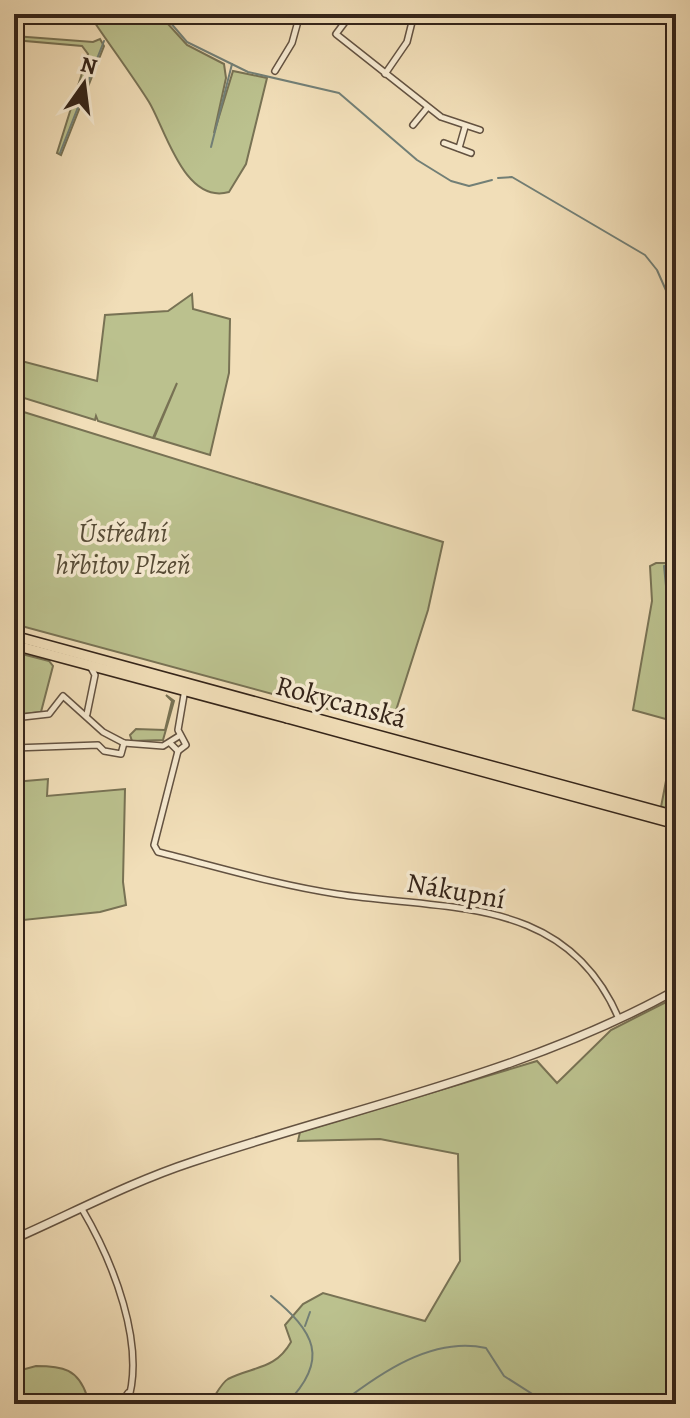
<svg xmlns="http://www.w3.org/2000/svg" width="690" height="1418" viewBox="0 0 690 1418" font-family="Alegreya,serif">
  <rect width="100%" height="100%" fill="#f1deb8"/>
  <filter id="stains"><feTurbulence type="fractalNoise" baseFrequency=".0025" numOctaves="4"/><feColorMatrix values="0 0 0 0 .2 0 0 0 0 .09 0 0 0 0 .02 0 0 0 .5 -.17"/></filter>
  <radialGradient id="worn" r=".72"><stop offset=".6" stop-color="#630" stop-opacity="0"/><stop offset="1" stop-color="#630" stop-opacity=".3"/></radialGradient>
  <g fill="#bbc18e" stroke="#787254" stroke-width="2">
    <path d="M89,14H159L187,45L224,64L226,78L214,133L233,71L267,78L246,164L229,192C184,205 165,128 149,102C130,72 108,43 89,14Z"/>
    <polygon points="14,36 93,42 100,39 104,46 61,155 57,153 88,54 82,46 14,40"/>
    <polygon points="192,294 193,309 230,319 229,373 210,455 154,438 177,383 153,438 98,421 96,416 95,420 21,397 14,400 14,359 97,381 105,315 168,311"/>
    <polygon points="14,409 443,542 428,610 391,726 14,624"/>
    <polygon points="656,563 676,563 676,811 661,807 674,739 673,721 633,710 652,601 650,566"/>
    <polygon points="14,652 49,661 53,666 41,712 14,715"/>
    <polygon points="166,695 174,701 163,740 132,741 130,735 136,729 165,730 172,701"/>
    <polygon points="48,779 47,796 125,789 123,882 126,905 100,912 14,921 14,782"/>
    <path d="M676,997V1404H209C215,1397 221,1383 228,1379C254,1366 275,1370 291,1342L285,1325L303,1304L323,1293L425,1321L460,1261L458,1154L380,1139L298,1141L300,1132L537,1061L557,1083L611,1030Z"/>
    <path d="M36,1366C63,1366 78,1369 87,1396L80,1404H14V1372Z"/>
  </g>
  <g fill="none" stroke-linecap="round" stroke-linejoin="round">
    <g stroke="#727f76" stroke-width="2">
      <polyline points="163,14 187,42 248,72 339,93 417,160 451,181 469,186 492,180"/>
      <polyline points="211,147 232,64"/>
      <polyline points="60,153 104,41"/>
      <polyline points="498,178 512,177 645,255 657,270 676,313"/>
      <polyline points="676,566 664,566 676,686"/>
      <polyline points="673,796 676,783"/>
      <path d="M271,1296C314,1331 331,1359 286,1404"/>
      <polyline points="305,1326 310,1312"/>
      <path d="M340,1404C380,1373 433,1336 486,1348L504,1376L548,1404"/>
    </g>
    <g stroke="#635241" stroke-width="8">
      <g id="minor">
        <polyline points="351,14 336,34 441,117 480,130"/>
        <polyline points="275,71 292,43 300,14"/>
        <polyline points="385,74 407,42 414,14"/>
        <polyline points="413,125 427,108"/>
        <polyline points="444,143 471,153"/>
        <polyline points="459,148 465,127"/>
        <polyline points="87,714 95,675 90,666"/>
        <polyline points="14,718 49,714 63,696 103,732 124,743 163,746 179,736"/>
        <polyline points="171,744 178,751 186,745 178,730 185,689"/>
        <polyline points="14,748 98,745 104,751 121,754 124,743"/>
        <path d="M178,751L154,845L158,852C218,867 277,885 337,894C450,911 566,895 619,1019"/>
        <path d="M82,1209C112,1260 147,1345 127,1404"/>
        <polyline points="120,1404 128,1393"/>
      </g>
    </g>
    <g stroke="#635241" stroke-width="10">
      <path id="tertiary" d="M14,1239C73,1213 131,1182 192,1162C354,1107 525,1074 676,990"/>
    </g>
    <g stroke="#342419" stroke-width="12">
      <g id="primary">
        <polyline points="14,636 296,713"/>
        <polyline points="14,645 287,718"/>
      </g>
    </g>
    <g stroke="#342419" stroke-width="12">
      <g id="trunk">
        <polyline points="296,713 676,816"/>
        <polyline points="287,718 676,824"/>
      </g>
    </g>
    <use href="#minor" stroke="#f6ead1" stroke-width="5"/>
    <use href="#tertiary" stroke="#f6ead1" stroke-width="7"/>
    <use href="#primary" stroke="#f1deb8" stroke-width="9"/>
    <use href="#trunk" stroke="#f1deb8" stroke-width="9"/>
  </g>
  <g text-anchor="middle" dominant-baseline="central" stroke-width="7" stroke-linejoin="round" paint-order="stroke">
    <g font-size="28" font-style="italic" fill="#564b36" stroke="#f6ead1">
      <text x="123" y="533">Ústřední<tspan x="123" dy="32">hřbitov Plzeň</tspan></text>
    </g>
    <g font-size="28" fill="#342419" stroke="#f6ead1">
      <text transform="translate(341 702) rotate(15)">Rokycanská</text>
      <text transform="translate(456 891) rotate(10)">Nákupní</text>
    </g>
  </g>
  <rect width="690" height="1418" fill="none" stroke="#f1deb8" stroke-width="48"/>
  <rect x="16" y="16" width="658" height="1386" fill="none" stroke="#342419" stroke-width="4"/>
  <rect x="24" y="24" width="642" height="1370" fill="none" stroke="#342419" stroke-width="2"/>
  <g transform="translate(84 84) rotate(14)" stroke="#f6ead1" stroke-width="6" paint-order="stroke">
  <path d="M0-6L14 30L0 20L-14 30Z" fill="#342419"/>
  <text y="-12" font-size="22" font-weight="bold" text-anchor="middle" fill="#342419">N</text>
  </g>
  <rect width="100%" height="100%" filter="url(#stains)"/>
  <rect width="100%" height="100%" fill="url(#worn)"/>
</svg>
